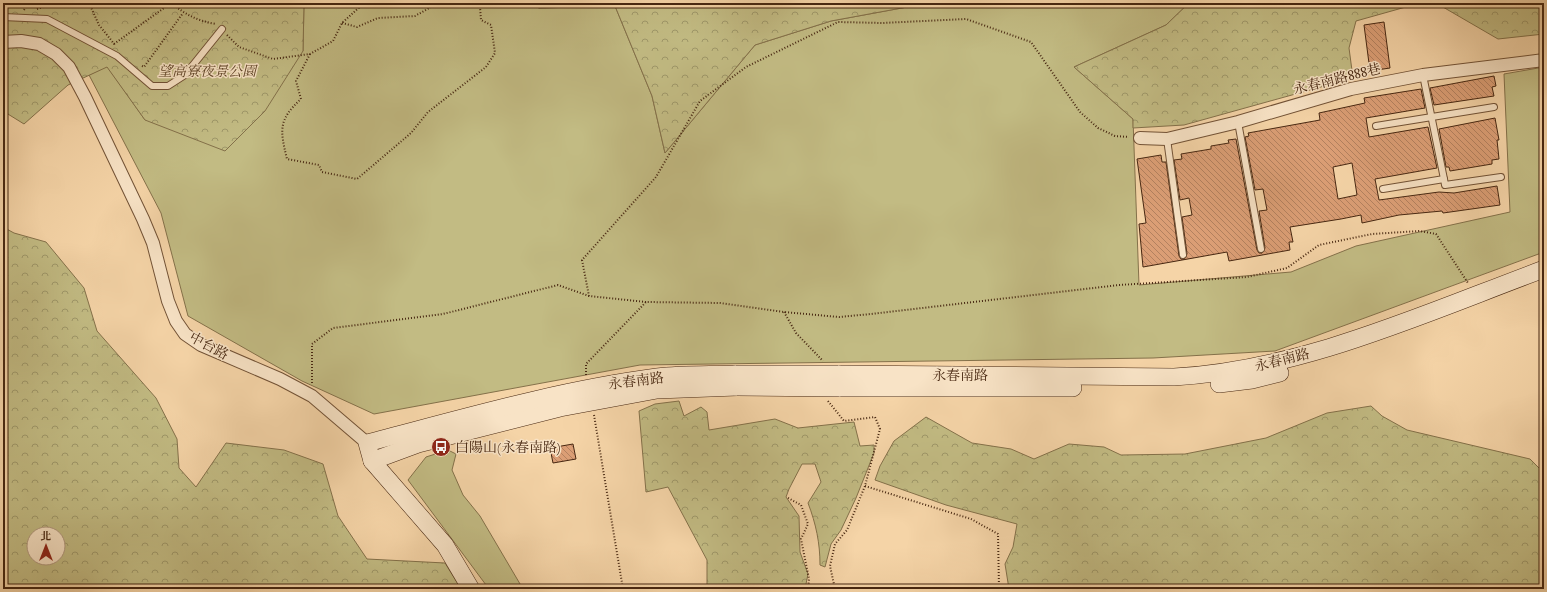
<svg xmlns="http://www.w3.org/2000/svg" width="1547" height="592" viewBox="0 0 1547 592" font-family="'IM FELL Double Pica','Noto Serif TC',serif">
  <defs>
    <pattern id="forest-crowns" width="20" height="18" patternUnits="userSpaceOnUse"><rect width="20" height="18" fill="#c2bb83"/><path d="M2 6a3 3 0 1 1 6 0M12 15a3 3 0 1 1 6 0" fill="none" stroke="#9f986a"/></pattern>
    <pattern id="building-back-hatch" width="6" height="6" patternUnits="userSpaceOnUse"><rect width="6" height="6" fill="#db9e75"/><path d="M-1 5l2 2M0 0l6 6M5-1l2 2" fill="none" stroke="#b3815f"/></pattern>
  </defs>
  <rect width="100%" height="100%" fill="#f5d4a7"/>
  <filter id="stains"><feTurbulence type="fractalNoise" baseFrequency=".005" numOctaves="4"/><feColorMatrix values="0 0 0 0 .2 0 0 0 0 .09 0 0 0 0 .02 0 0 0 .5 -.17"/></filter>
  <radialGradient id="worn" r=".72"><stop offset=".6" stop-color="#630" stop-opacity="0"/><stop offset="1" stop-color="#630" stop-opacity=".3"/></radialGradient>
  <g fill="#c2bb83" stroke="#84714a">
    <polygon points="304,3 530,3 539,8 615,6 652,96 665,153 755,45 831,21 929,3 1189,3 1166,25 1074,67 1133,119 1139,285 1291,272 1356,246 1510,212 1504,74 1544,67 1544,252 1275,351 1153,358 640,365 374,414 302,381 188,316 161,213 89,75 107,66 145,120 303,51"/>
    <polygon points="448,450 456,454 452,470 463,495 480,516 523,589 489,589 408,480 426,457"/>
  </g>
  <g fill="url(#forest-crowns)" stroke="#84714a" fill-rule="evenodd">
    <polygon points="3,3 304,3 303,51 265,111 225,151 145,120 107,67 68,85 24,124 3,111"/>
    <polygon points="530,3 929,3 831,21 755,45 665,153 652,96 615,6 539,8"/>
    <polygon points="1189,3 1420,3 1356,21 1349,48 1353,78 1184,125 1133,128 1133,119 1074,67 1166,25"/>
    <polygon points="1436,3 1544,3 1544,34 1498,39"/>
    <path d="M3,227L14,233L46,242L84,288L97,331L156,398L177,439L179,468L196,487L226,443L284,450L323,464L338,516L367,559L445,563L461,589H3ZM34,534H58V558H34Z"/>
    <path d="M679,401L684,416L701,407L707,412L709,430L775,419L798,428L854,422L860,446L874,445V453L856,498L841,530L831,544L825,567L820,565C820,543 816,524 808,503L821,482L815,464H802L789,489L786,497L799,516L800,552L808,574L805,589H707V560L668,487L646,492L639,411L655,404Z"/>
    <polygon points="1371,406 1382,416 1407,430 1530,459 1544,473 1544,568 1540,571 1544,576 1544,589 1009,589 1005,564 1013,547 1017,524 946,505 875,480 880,466 894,441 926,417 972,443 1011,449 1034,459 1069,444 1104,447 1121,455 1185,454 1266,438 1327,413"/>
  </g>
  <g fill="url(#building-back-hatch)" stroke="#472711" fill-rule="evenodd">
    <polygon points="1384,22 1390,68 1370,71 1364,25"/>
    <polygon points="1494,76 1496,86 1492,87 1494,96 1434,105 1430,88"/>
    <path d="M1421,89L1425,108L1366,118L1369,137L1428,127L1437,168L1375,179L1379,200L1439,192L1454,193L1497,186L1500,205L1443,213L1442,211L1399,215L1362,223L1361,215L1341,219L1290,227L1293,242H1289L1290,250L1229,261L1227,252L1143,267L1139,224L1146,223L1137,159L1161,155L1162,162H1166L1179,256L1181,259H1184L1187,254L1182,217L1192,215L1189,198L1180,200L1174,160L1182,159L1181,154L1211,149V146L1229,143L1228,140L1236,139L1257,250L1259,253H1262L1265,248L1259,211L1267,210L1263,189L1255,190L1245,137L1249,136L1248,133L1320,120L1319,113L1365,103L1364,98ZM1352,163L1357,195L1338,199L1333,167Z"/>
    <polygon points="1495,118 1499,140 1497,140 1499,159 1492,160 1492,164 1450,171 1449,167 1446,167 1439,129"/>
    <polygon points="573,444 576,459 553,463 550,448"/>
  </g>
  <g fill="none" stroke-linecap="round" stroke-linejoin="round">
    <g stroke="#725236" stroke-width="8">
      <g id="lane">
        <polyline points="3,17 47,19 117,56 152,86 168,86 185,75 222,29"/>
        <polyline points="1423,75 1444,179"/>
        <polyline points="1238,122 1261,249"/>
        <polyline points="1376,126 1494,107"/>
        <polyline points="1167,139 1183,255"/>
        <polyline points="1383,189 1444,179 1445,185 1501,177"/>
      </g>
    </g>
    <g stroke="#725236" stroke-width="14">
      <g id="street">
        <polyline points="3,42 21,41 39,44 56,54 69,67 85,97 143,219 153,243 168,301 176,321 185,334 201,345 280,379 312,396 367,443"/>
        <polyline points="1140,138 1167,139 1238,122 1351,89 1423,75 1544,60"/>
      </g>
    </g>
    <g stroke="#472711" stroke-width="18">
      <g id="secondary">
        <path d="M838,374L1174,377C1302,370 1425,313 1544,269"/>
        <polyline points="1219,384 1252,380 1280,373"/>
        <polyline points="839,388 1073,388"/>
        <polyline points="372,461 418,444 560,408 657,390 737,387"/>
        <path d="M471,589L445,545L372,461L367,443C463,418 558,390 657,377C683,374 710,375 736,374"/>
      </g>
    </g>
    <g stroke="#472711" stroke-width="2" stroke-dasharray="1 2" stroke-linecap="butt">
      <polyline points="89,3 99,25 115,45"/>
      <path d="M171,3C186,15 198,21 216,24"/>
      <polyline points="37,9 56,3"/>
      <polyline points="24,10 29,3"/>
      <polyline points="342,23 357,27 378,18 415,16 438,3"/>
      <polyline points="227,35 239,47 273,59 310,54 333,41 342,23 364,3"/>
      <polyline points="114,44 171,3"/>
      <path d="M310,54L296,81L301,99C278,120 280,130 287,159L319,165L322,172L357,179L411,133L428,112L486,67L495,53L491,25L481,20L480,7L483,3"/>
      <polyline points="142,66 144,67 183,13"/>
      <polyline points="646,302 589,296 582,260 656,177 700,101 746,67 838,22 882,23 966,19 1031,42 1080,112 1098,128 1115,136 1129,137"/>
      <polyline points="784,312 796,333 823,361"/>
      <polyline points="586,375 586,364 646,302 720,303 784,312 839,317 871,314 1119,285 1247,277 1287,268 1319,245 1372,234 1420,231 1436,234 1468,283"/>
      <polyline points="312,383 312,344 333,328 443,314 558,285 589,296"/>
      <polyline points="828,401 844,421 875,417 880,429 865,486 847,530 835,544 830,566 835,589"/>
      <polyline points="594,415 623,589"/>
      <polyline points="865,486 971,519 998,534 999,589"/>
      <polyline points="788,498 801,505 808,524 801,539 809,579 808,589"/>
    </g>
    <use href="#lane" stroke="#f8e3c6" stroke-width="6"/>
    <use href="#street" stroke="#f8e3c6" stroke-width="12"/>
    <use href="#secondary" stroke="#f8e3c6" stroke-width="17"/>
    <g stroke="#472711" stroke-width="18" stroke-linecap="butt">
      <g id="secondary-bridge">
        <polyline points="736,374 838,374"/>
        <polyline points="737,387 839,388"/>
      </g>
    </g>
    <use href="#secondary-bridge" stroke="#f8e3c6" stroke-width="17"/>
  </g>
  <defs>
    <g id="bus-disc" transform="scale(1)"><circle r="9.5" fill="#8f2418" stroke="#f8e3c6"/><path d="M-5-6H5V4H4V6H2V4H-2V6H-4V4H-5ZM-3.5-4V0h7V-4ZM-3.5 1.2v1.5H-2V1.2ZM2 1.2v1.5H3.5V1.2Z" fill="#fff"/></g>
  </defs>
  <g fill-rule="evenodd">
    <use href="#bus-disc" x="441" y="447"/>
  </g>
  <g text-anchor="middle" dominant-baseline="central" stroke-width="3" stroke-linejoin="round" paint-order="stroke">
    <g font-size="14" font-style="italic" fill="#604528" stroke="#f8e3c6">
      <text x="207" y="71">望高寮夜景公園</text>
    </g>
    <g font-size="14" fill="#472711" stroke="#f8e3c6">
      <text transform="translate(1337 79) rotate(-14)">永春南路888巷</text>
      <text transform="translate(209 346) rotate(28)">中台路</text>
      <text transform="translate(1282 360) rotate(-14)">永春南路</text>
      <text x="960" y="375">永春南路</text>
      <text transform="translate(636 381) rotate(-7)">永春南路</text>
    </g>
    <g font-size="14" fill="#472711" stroke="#f8e3c6" text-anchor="start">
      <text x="455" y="447">白陽山(永春南路)</text>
    </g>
  </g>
  <rect width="1547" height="592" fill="none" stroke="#f5d4a7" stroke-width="16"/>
  <rect x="4" y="4" width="1539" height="584" fill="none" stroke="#472711" stroke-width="2"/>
  <rect x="8" y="8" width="1531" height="576" fill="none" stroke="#472711"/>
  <g transform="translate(46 546)"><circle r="19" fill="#f8e3c6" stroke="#b1987e"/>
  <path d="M0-3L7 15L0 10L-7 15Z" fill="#8f2418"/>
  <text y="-6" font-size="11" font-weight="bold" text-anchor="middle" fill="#472711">北</text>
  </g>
  <rect width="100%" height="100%" filter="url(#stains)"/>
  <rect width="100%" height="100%" fill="url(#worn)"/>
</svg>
